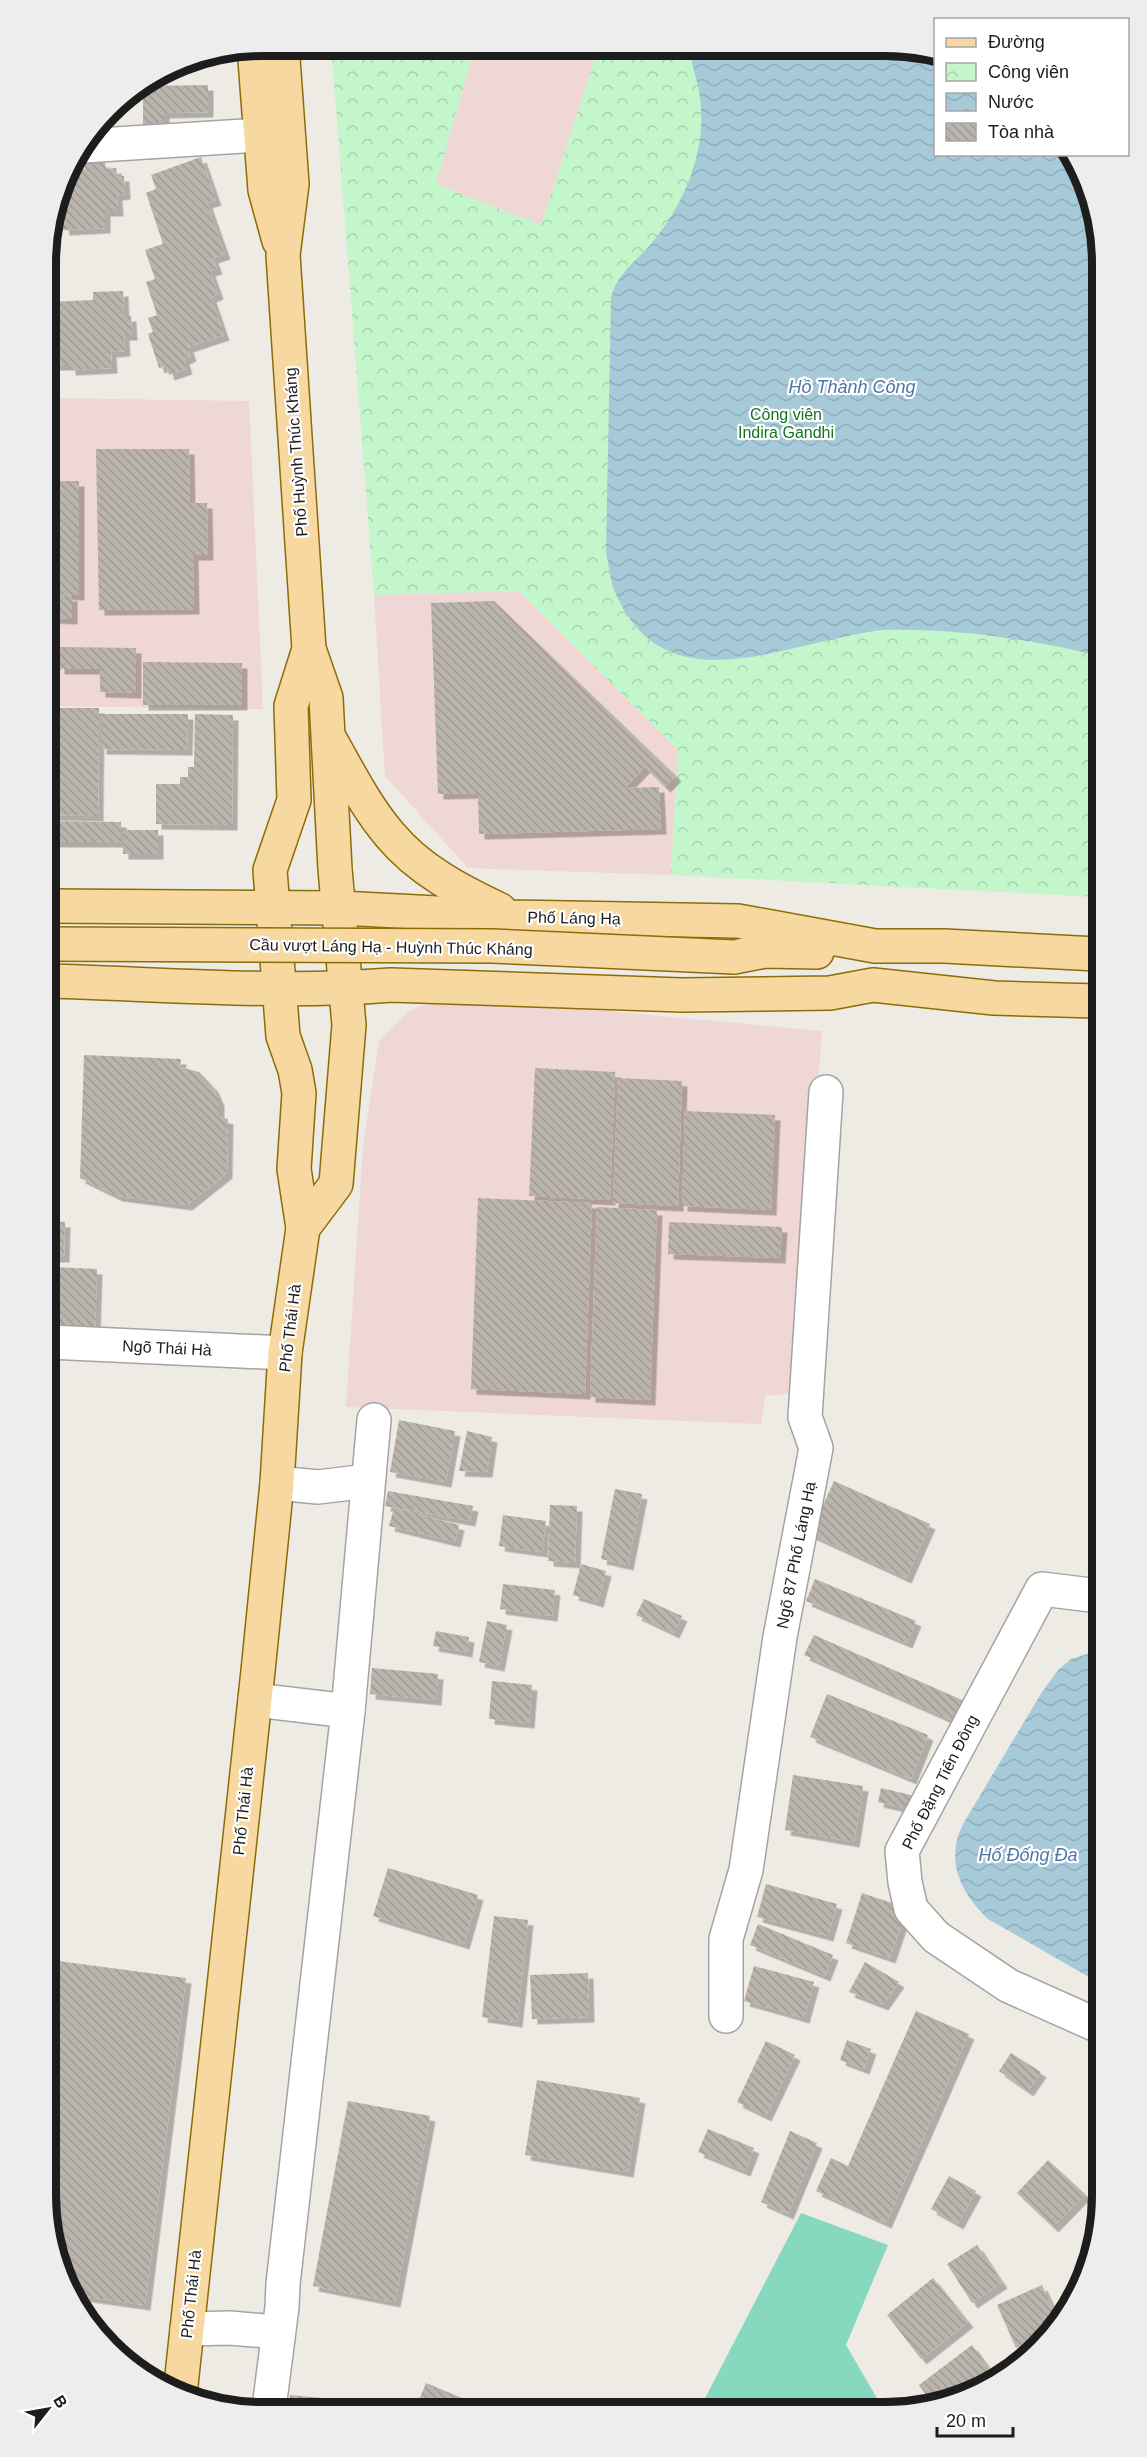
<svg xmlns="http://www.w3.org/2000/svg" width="1147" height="2457" viewBox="0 0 1147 2457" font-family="Arial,sans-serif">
  <defs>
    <pattern id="park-crowns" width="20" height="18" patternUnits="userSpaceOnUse" patternTransform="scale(1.5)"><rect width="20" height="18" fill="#c3f6cb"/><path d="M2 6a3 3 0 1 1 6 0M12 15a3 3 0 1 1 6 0" fill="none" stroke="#a7d2ae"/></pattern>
    <pattern id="water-waves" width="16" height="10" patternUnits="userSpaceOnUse" patternTransform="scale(1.5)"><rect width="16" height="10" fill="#a7cad9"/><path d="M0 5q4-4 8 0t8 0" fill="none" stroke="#8fadba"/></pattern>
    <pattern id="building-back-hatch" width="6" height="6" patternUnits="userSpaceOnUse" patternTransform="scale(1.5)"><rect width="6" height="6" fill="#bab4ad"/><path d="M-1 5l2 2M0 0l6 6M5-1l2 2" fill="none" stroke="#9f9a94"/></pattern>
    <filter id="shadow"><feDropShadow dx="5.5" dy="5.5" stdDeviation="0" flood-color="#0004"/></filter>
  </defs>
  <rect width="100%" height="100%" fill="#eeebe4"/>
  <g fill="#eed7d4">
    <polygon points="475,46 599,47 541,226 436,184"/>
    <polygon points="46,398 249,401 263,709 47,706"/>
    <polygon points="519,591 678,750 671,875 468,868 385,776 374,595"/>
    <polygon points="445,996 822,1031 796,1393 765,1396 761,1424 346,1407 363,1146 379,1041 408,1012"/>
  </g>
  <polygon fill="url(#park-crowns)" points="331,45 475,46 436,184 541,225 599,47 926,49 935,52 936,154 1073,155 1094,206 1097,897 671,875 678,750 519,591 374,595"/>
  <polygon fill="#86d9bf" points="801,2213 888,2245 846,2345 881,2405 701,2406"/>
  <g fill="url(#water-waves)">
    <path d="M690,48L926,49L935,52L936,154L1073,155L1094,206L1096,655C1026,639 956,628 884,630C867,631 850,636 834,639C753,656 658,693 615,592C610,580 609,565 606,552L611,297C617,272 640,259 655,239C686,200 707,149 700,98C698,81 691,65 690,48Z"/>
    <path d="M1100,1650L1101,1984L988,1919C960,1892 945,1861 963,1824L1042,1692L1059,1669L1071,1659Z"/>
  </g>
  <g fill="url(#building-back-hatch)" filter="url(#shadow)">
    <polygon points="208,85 208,112 164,113 164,127 143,128 143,86"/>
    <polygon points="201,157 216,200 207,203 225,254 213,258 217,269 210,271 218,294 211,297 224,335 188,347 191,356 184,359 187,369 169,375 166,366 159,368 148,334 153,332 148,318 157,315 146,282 155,279 145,250 163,244 146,193 156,189 151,175"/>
    <polygon points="105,162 106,169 116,168 117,176 124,176 125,194 117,195 118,211 105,211 105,228 64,230 63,224 52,225 66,170 85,169 85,163"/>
    <polygon points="123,291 124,316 131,316 132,335 124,335 125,351 111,352 112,368 70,370 70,365 46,365 46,302 93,300 93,292"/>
    <polygon points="96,449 189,449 190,503 207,503 208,555 193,555 194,609 99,610"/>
    <polygon points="46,481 79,481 79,595 47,594"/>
    <polygon points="47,595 72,596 72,619 47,618"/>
    <polygon points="494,601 676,776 665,787 645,767 625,788 659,787 661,829 479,834 478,793 438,794 431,603"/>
    <rect x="47" y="646" width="8" height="19"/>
    <polygon points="59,647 136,648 136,693 100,692 100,669 59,669"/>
    <polygon points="143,662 242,663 242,705 143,705"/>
    <polygon points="47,708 99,708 98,816 47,815"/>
    <polygon points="101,714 188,714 187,750 101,749"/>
    <polygon points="195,714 233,715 232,825 156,824 156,784 180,784 180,777 188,777 188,767 194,767"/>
    <polygon points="48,821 121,822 121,842 48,842"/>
    <rect x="123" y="830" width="35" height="24"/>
    <polygon points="84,1055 181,1059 180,1067 199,1072 213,1087 219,1101 219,1117 228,1119 227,1173 187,1205 117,1196 80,1178"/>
    <polygon points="535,1068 615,1072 610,1200 529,1196"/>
    <polygon points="618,1078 682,1081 678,1206 613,1203"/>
    <polygon points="685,1111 775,1115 771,1210 682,1206"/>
    <polygon points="478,1198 592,1203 585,1394 471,1389"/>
    <polygon points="597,1207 657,1210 650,1400 590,1397"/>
    <polygon points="49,1221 65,1222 64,1257 49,1257"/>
    <polygon points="669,1222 782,1227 780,1258 668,1254"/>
    <polygon points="49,1267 97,1269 95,1332 49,1330"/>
    <polygon points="399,1420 455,1431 446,1482 390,1472"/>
    <polygon points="467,1431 492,1437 487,1472 459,1471"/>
    <polygon points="834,1481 930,1524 906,1578 810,1534"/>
    <polygon points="615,1489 642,1494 628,1565 601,1559"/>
    <polygon points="388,1491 473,1506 470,1521 385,1506"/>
    <polygon points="550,1505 577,1506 575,1563 548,1561"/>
    <polygon points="394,1508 459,1525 455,1542 389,1526"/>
    <polygon points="503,1515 546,1521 542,1552 499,1546"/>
    <polygon points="581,1564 606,1571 598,1602 573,1595"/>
    <polygon points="815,1579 916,1621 907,1643 806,1601"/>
    <polygon points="503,1584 555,1590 552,1616 500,1609"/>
    <polygon points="644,1599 682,1616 674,1633 636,1615"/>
    <polygon points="487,1621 507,1625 499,1666 479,1662"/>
    <polygon points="436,1631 469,1637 467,1652 433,1646"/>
    <polygon points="814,1635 969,1703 960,1724 804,1655"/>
    <polygon points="372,1668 438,1674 436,1700 370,1694"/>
    <polygon points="492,1681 532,1685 529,1723 489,1719"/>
    <polygon points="827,1694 928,1735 911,1779 810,1737"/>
    <polygon points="793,1775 863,1786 854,1842 785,1830"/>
    <polygon points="881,1788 915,1796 912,1810 878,1802"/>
    <polygon points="388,1868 478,1895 464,1944 373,1916"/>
    <polygon points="766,1884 837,1904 828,1936 757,1917"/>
    <polygon points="862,1893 907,1908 890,1958 846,1943"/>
    <polygon points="494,1916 528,1920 517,2022 482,2017"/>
    <polygon points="758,1924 833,1955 825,1976 750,1945"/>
    <polygon points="51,1960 186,1978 145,2305 73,2295 53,2251"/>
    <polygon points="865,1962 899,1982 883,2005 849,1992"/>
    <polygon points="754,1966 814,1982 804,2018 744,2001"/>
    <polygon points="588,1973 589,2017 532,2019 530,1975"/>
    <polygon points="916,2011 969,2034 886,2223 816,2191 831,2158 848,2166"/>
    <polygon points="847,2040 871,2049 864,2069 840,2060"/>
    <polygon points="766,2041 795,2055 766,2116 737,2102"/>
    <polygon points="1011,2053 1041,2072 1028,2091 999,2071"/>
    <polygon points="537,2080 640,2098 628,2172 525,2155"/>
    <polygon points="348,2101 430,2116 395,2302 313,2286"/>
    <polygon points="708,2129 754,2148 745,2171 698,2152"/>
    <polygon points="790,2131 817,2143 788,2214 761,2202"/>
    <polygon points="1048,2160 1085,2194 1053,2227 1017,2193"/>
    <polygon points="949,2176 976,2191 958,2224 931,2209"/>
    <polygon points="977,2245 1002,2283 972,2303 947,2264"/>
    <polygon points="933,2278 968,2322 921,2359 887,2315"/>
    <polygon points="1042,2285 1059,2323 1052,2331 1016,2348 997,2305"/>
    <polygon points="972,2345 997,2379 941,2404 933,2405 919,2385"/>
    <polygon points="426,2383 484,2407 416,2407"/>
    <polygon points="290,2395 378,2403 377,2407 289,2408"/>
  </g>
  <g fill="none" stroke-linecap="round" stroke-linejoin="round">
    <g stroke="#a4a4a4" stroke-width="36">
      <g id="minor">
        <polyline points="83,146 260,135"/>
        <polyline points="49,1342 285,1353"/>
        <polyline points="277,1483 318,1487 368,1481"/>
        <polyline points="1099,1596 1042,1589 902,1851 905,1882 911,1909 936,1937 1009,1986 1101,2027"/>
        <polyline points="255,1700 348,1711"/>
        <polyline points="726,2016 726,1939 746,1870 780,1637 816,1448 805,1417 826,1092"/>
        <polyline points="187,2329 230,2328 277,2332"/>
        <polyline points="269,2408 282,2307 283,2284 348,1711 374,1420"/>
      </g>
    </g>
    <g stroke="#8e6c08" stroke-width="36">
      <g id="major">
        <polyline points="282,45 292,184 283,255 309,649 326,698 335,869 349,1025 336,1184 303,1228"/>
        <polyline points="254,47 265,190 279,241"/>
        <path d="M331,741C349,773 366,807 390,835C419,870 460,891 500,910"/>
        <polyline points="48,906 340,908 512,917 738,921 875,946 944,946 1097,954"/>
        <polyline points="734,957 765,951 817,952"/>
        <path d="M48,981C162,984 277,994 391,985L682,995L830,993L873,985L994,998L1097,1001"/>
        <polyline points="180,2394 258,1671 277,1483 285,1353 303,1228 294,1169 299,1093 295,1070 283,1036 270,870 294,800 291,706 309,649"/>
      </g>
    </g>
    <use href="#minor" stroke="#fff" stroke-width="33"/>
    <use href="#major" stroke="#f6d8a0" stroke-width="33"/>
    <g stroke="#8e6c08" stroke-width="36" stroke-linecap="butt">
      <polyline id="major-bridge" points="48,944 492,946 734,957"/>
    </g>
    <use href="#major-bridge" stroke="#f6d8a0" stroke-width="33"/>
  </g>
  <g text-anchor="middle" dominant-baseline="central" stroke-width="4.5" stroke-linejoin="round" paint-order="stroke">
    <g font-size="16" fill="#117521" stroke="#fff">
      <text x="786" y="414">Công viên<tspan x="786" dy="18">Indira Gandhi</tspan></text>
    </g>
    <g font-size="16" fill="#1d1d1d" stroke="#fff">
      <text transform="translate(296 452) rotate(-94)">Phố Huỳnh Thúc Kháng</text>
      <text transform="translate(574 918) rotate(1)">Phố Láng Hạ</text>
      <text transform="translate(391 947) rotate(1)">Cầu vượt Láng Hạ - Huỳnh Thúc Kháng</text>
      <text transform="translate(290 1328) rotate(-83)">Phố Thái Hà</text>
      <text transform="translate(167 1348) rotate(3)">Ngõ Thái Hà</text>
      <text transform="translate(796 1555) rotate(-79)">Ngõ 87 Phố Láng Hạ</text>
      <text transform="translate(940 1782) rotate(-63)">Phố Đặng Tiến Đông</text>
      <text transform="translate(243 1811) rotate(-84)">Phố Thái Hà</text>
      <text transform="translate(191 2294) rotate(-84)">Phố Thái Hà</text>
    </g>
    <g font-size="18" font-style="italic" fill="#4f75a7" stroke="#fff">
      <text x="852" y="387">Hồ Thành Công</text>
      <text x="1028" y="1855">Hố Đống Đa</text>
    </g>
  </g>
  <path d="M0 0H1147V2457H0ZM263 56H885A207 207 0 0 1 1092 263V2195A207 207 0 0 1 885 2402H263A207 207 0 0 1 56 2195V263A207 207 0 0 1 263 56Z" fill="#ededed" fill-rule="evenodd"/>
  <path fill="none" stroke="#1d1d1d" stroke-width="8" d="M263 56H885A207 207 0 0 1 1092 263V2195A207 207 0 0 1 885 2402H263A207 207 0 0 1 56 2195V263A207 207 0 0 1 263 56Z"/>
  <rect x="934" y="18" width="195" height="138" fill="#ffffff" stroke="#a5a5a5" stroke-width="1.5"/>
  <rect x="946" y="38" width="30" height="9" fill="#f6d8a0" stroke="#a5a5a5" stroke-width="1.5"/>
  <text x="988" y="48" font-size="18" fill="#1d1d1d">Đường</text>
  <rect x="946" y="63" width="30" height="18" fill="url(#park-crowns)" stroke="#a5a5a5" stroke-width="1.5"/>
  <text x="988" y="78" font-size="18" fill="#1d1d1d">Công viên</text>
  <rect x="946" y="93" width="30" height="18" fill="url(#water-waves)" stroke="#a5a5a5" stroke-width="1.5"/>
  <text x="988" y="108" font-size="18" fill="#1d1d1d">Nước</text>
  <rect x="946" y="123" width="30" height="18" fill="url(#building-back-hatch)" stroke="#a5a5a5" stroke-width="1.5"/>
  <text x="988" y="138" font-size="18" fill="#1d1d1d">Tòa nhà</text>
  <g transform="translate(48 2409) rotate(59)" stroke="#ffffff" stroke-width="4.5" paint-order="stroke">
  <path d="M0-4.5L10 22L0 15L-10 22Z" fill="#1d1d1d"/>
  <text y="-9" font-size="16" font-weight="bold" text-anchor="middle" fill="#1d1d1d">B</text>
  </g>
  <path d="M937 2427v9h76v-9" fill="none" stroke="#1d1d1d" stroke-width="3"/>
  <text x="946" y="2427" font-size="18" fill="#1d1d1d" stroke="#ffffff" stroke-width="4.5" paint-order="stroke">20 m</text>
</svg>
